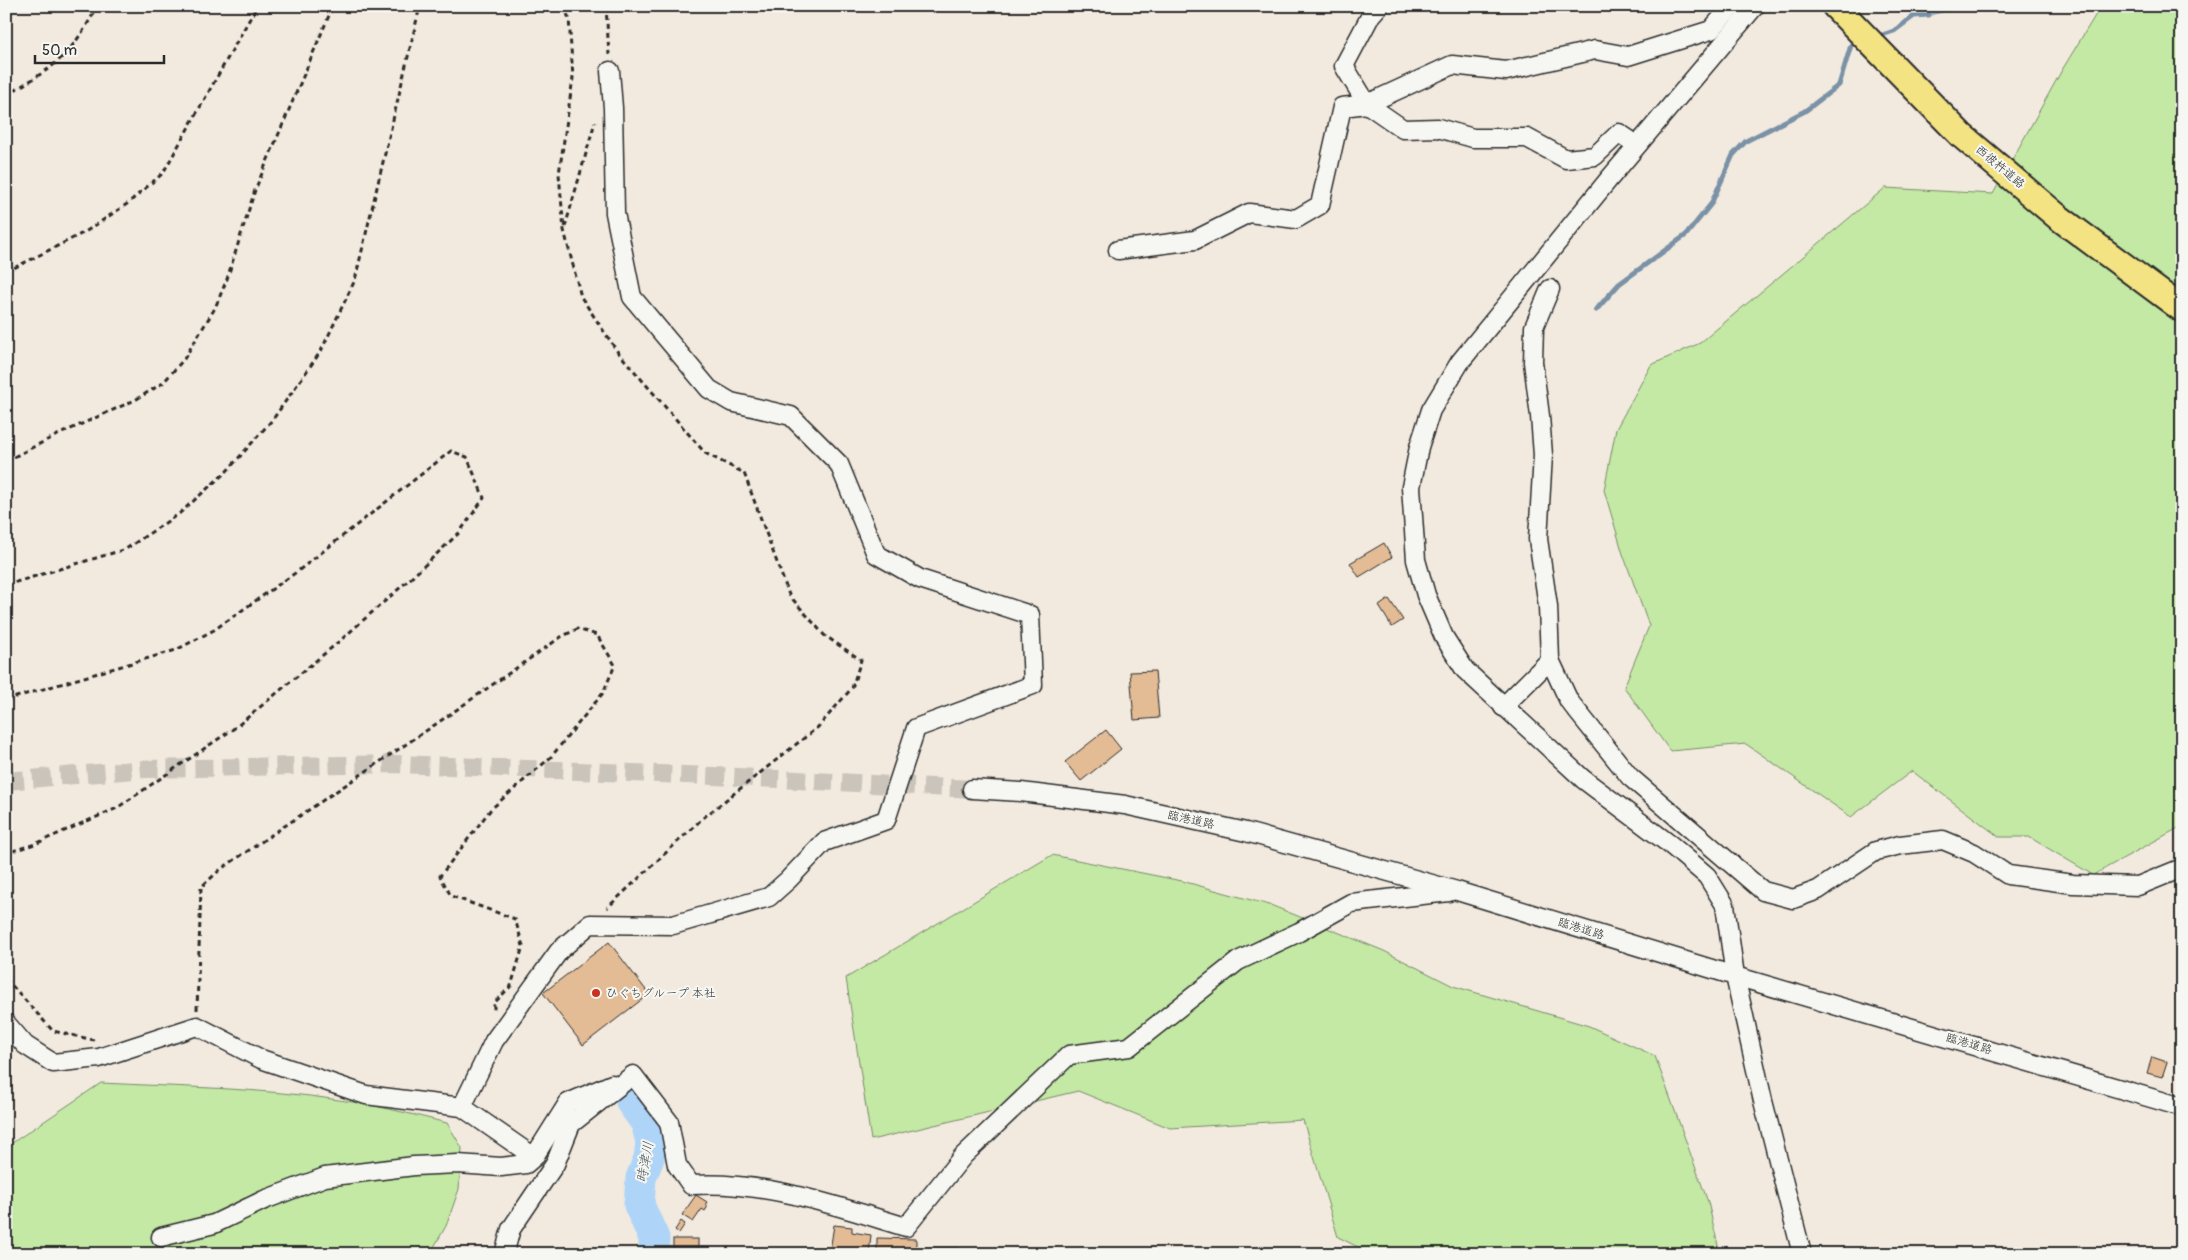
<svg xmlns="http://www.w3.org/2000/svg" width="2188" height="1260" viewBox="0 0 2188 1260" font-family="Pangolin,'Klee One',sans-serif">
  <rect width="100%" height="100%" fill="#f2eadf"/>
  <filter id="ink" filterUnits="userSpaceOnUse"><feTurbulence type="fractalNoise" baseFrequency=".02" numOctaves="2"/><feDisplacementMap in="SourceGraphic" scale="10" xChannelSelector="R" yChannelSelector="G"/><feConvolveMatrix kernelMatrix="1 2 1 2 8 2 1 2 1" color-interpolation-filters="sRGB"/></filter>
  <g filter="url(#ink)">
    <g fill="#c3e9a4" stroke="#778a68">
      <polygon points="2101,6 2182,6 2182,83 2175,104 2182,106 2182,826 2093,875 2029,837 1999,837 1912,771 1851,817 1746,744 1670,751 1624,687 1649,626 1623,554 1604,490 1616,429 1651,365 1700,343 1885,188 1993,194 2062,70"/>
      <polygon points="1052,855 1182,881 1273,906 1384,951 1453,986 1589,1026 1655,1056 1708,1202 1720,1254 1372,1254 1338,1237 1303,1120 1170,1128 1078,1091 871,1140 846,978"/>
      <path d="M101,1083C179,1087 262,1088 339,1100C376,1105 411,1114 447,1123L462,1148L459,1189L446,1226L430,1254H6V1147Z"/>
    </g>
    <polygon fill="#aed5f8" stroke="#7a91a6" points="1924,6 1968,6 1929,15"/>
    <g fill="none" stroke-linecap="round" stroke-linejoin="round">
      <g stroke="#7a91a6" stroke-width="5">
        <polyline points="1876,37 1894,31 1914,16 1929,15"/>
        <polyline points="1596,310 1619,284 1686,235 1711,204 1733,155 1746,141 1805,111 1839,85 1851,45 1861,42"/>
      </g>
      <polyline stroke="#aed5f8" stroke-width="31" points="631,1102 646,1123 651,1142 649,1158 641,1178 639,1205 654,1238 654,1254"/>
    </g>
    <g fill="#e3bb94" stroke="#2b2b2b">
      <polygon points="1384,543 1392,557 1359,577 1350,563"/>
      <polygon points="1389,599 1403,620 1392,627 1379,606"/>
      <polygon points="1155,671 1159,718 1134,720 1130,672"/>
      <polygon points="1106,730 1121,749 1081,781 1065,762"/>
      <polygon points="609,942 649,994 583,1045 543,993"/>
      <polygon points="2152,1057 2167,1062 2162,1077 2147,1073"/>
      <polygon points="696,1195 707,1202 705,1205 708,1206 705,1211 702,1209 693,1222 682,1215"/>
      <polygon points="681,1221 685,1224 679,1233 675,1230"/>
      <polygon points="834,1225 852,1227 852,1232 871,1235 869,1254 830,1251"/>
      <polygon points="877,1238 916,1239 916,1254 877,1254"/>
      <rect x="673" y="1239" width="25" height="15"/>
      <rect x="921" y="1248" width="38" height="6"/>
    </g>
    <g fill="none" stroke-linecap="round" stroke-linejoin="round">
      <polyline stroke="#cac4bb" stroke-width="18" stroke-dasharray="18 9" stroke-linecap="butt" points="6,781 145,769 396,764 738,777 972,789"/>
      <g stroke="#2b2b2b" stroke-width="21">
        <g id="minor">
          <polyline points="1379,6 1371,15 1344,66 1367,104 1403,129 1438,128 1473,138 1527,138 1566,159 1595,156 1619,133 1637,145"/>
          <polyline points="1755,6 1609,179 1460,362 1431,410 1419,447 1411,487 1416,560 1426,595 1444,637 1465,670 1583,779 1672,846 1707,876 1725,905 1735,976 1763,1101 1802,1254"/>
          <polyline points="1118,250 1195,240 1249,213 1296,219 1320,205 1342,107 1367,104 1452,65 1506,71 1595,50 1628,56 1711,30 1732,6"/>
          <polyline points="1550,660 1548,606 1538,539 1543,455 1540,416 1533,362 1534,327 1550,289"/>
          <polyline points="1503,707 1550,660 1569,701 1630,777 1763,891 1793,899 1818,890 1876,851 1900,845 1943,840 1974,853 2008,875 2073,884 2138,886 2182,868"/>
          <polyline points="972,789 1021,792 1125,805 1246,832 1457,891 1735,976 2182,1107"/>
          <polyline points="6,1023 25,1045 53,1063 99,1058 197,1026 261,1059 366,1095 462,1107 534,1157 568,1103 612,1084"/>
          <polyline points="462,1107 494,1041 559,951 590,924 673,925 769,897 788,880 824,842 886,820 916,728 1033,685 1030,615 920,579 876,554 839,464 791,416 731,402 709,389 632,297 615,213 613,108 610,71"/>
          <polyline points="161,1237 214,1224 264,1200 325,1177 414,1166 458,1164 501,1167 526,1164 534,1157"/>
          <path d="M504,1254L511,1229L555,1164L571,1124L633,1075L669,1122L677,1165L691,1185C764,1180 836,1206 906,1227L963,1156L1069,1055L1129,1047L1238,961L1299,932L1351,903L1449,892"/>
        </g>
      </g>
      <g stroke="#2b2b2b" stroke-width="29">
        <polyline id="highway" points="1835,6 1961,135 2058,217 2182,309"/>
      </g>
      <g stroke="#2b2b2b" stroke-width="3" stroke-dasharray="5 4" stroke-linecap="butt">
        <polyline points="563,6 569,18 573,78 559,174 564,230 581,297 617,351 705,453 744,473 789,595 824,635 861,660 852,688 818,727 703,818 607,908"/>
        <polyline points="606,6 609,55"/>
        <path d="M6,95C26,83 48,72 64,55C78,41 88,23 98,6"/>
        <polyline points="565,227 595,122"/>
        <polyline points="6,272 85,232 127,204 163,173 257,6"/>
        <polyline points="6,461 53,437 135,400 163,383 184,359 215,308 227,279 255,190 333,6"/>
        <polyline points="6,585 126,549 180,513 227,471 273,419 321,351 355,280 420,6"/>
        <polyline points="6,700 176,650 214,630 298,571 451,451 467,457 484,498 459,533 410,579 335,645 236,727 117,808 35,844 6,853"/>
        <polyline points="6,979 53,1031 94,1040"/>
        <polyline points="197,1010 201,887 221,869 436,724 561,637 577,629 597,635 615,665 603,693 551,757 491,809 440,876 451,896 515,919 523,946 511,986 494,1003 494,1010"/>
      </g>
      <use href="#minor" stroke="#f6f6f2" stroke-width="18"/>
      <use href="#highway" stroke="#f4e382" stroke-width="25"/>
    </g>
  </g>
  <circle fill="#c8321e" stroke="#f6f6f2" stroke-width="2" cx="596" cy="993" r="5"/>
  <g text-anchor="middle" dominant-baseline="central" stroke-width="4" stroke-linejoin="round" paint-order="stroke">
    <g font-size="12" fill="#2b2b2b" stroke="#f6f6f2">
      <text transform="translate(2000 167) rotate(40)">西彼杵道路</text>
      <text transform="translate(1191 820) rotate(12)">臨港道路</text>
      <text transform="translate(1581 929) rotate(17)">臨港道路</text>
      <text transform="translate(1969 1044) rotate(16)">臨港道路</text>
    </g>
    <g font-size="12" fill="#2b2b2b" stroke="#f6f6f2" text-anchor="start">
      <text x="606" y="993">ひぐちグループ 本社</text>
    </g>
    <g font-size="14" font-style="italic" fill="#4c565e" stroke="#f6f6f2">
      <text transform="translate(645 1162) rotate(-80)">時津川</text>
    </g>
  </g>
  <rect width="2188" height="1260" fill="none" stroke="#f6f6f2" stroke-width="25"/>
  <rect x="12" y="12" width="2163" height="1235" fill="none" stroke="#2b2b2b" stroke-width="2" filter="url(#ink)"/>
  <path d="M35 55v8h129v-8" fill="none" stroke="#2b2b2b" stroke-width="2.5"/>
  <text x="42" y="55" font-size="15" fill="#2b2b2b" stroke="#f6f6f2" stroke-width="4" paint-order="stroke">50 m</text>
</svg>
